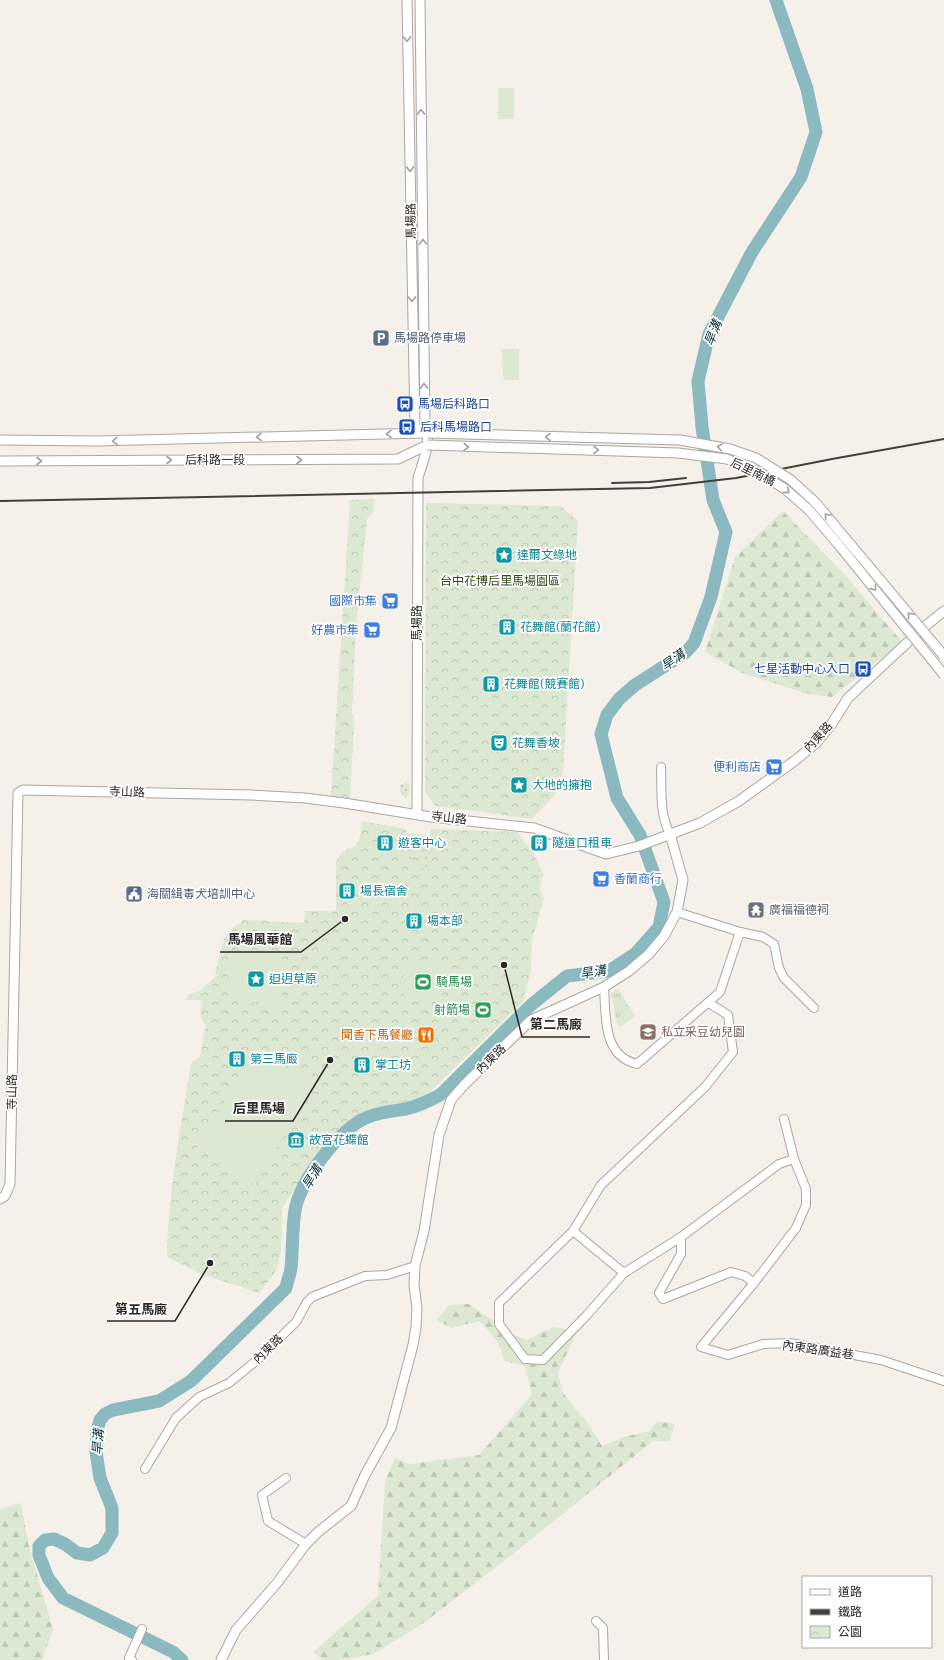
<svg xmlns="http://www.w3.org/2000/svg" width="944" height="1660" viewBox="0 0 944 1660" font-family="Figtree,'Noto Sans TC',sans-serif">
  <defs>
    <pattern id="grass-tufts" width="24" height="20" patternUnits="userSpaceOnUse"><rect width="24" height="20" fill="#dce8d1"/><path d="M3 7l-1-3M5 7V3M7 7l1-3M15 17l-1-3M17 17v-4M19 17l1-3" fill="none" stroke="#bdc7b3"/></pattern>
    <pattern id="forest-firs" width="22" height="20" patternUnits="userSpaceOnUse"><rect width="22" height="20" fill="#dce8d1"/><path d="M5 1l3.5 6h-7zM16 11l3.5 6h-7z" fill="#bdc7b3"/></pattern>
    <pattern id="park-crowns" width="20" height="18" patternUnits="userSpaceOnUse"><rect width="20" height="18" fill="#dce8d1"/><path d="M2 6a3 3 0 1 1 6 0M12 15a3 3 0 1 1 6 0" fill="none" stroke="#bdc7b3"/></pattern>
    <pattern id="garden-dots" width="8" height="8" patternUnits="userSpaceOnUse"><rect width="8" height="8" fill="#dce8d1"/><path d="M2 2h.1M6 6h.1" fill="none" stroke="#bdc7b3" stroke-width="1.8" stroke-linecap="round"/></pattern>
  </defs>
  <rect width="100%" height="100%" fill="#f6f0ea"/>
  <path fill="url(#grass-tufts)" d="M618,988L635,1016L620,1027C611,1017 618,1004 609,995Z"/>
  <g fill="url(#forest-firs)">
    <polygon points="783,511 846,576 902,642 832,697 805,693 742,673 705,652 735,557"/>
    <polygon points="469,1304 512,1334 527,1340 553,1327 577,1331 558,1373 563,1393 587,1422 602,1446 624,1437 649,1431 657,1421 675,1424 670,1441 653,1441 513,1554 425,1622 373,1654 343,1660 323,1660 313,1652 378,1596 385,1482 395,1458 410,1464 479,1455 532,1394 525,1366 505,1361 498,1342 480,1321 451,1328 437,1320 449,1305"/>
    <polygon points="21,1503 29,1547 53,1629 42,1660 0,1660 0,1509"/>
  </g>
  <g fill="url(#park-crowns)">
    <polygon points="375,499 374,511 367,519 356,625 352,712 354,727 350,798 331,796 350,500"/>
    <polygon points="426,503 561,506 578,521 563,772 554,796 532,819 435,806 425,792"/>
    <path d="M362,821L407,829L406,833L430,835L431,829L517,832L534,854L544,876C538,883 539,890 544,898L532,940L531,970L523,1002L431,1091L421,1098L404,1103L384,1106L365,1112L351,1120L321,1150L282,1208L281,1252L277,1267L274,1274L259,1293L204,1275L167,1257C168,1192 181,1127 191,1063L200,1057L206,1024C198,1018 201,1009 202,1000H186L188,995L201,990L214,978L223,942L227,933L243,920L304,923L305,911H336V864C341,844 353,854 359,840C361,835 361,827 362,821Z"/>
  </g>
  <g fill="url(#garden-dots)">
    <path d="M405,782L409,785C410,790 409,794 406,798C401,794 399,791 400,785Z"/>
    <polygon points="407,843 413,844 412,865 407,865"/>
    <polygon points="424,844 430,844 429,869 423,869"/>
  </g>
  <g fill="#dce8d1">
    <rect x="498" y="88" width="16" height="31"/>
    <polygon points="502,349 519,349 519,380 503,380"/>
    <polygon points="233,952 274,958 274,961 277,962 278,959 283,959 281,1005 228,999"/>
    <polygon points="404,965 443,966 442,999 403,998"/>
    <polygon points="493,1002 494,1017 473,1018 471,1004"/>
    <polygon points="257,1048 314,1086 255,1184 196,1148"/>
  </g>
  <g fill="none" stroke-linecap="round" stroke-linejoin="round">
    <path stroke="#8ab9c0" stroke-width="13" d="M182,1660L173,1652L63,1598L48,1578L39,1555V1546L45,1540L54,1539L65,1544L77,1553L90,1555L103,1548L112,1533V1508L100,1478L96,1452L97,1430L100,1420L105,1414L113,1410L159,1401L191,1381L286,1288C287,1282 290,1275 291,1268C293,1249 292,1229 295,1210C300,1181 340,1128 368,1117C380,1112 393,1111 406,1109C418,1106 429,1101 440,1095L531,1005L567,976L609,971L635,954L659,927L664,902L640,835L617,798L601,734L607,715L619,699L635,685L685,653L694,643L711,597L726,532L713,500L702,427L698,381L709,334L752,252L801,177L816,132L807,89L776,0"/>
    <g stroke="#aba6a0" stroke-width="10">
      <g id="minor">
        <path d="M661,767C662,789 659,814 670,834"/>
        <polyline points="677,912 740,932 763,937 774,944 779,968 784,978 814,1008"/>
        <path d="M604,987C606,1015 602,1056 637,1064L720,992L740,932"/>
        <polyline points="709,1003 728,1015 733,1052 705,1087 601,1185 573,1231 499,1303 499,1324 525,1359 543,1360 586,1316 624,1273 681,1237 779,1164 794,1159 806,1189 806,1205 796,1228 754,1283 701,1347 728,1355 763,1344 790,1343 881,1360 944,1381"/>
        <polyline points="784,1119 794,1159"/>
        <polyline points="573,1231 624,1273"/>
        <polyline points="681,1237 681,1254 659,1293 663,1299 731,1272 745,1276 754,1283"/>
        <polyline points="145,1469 176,1418 199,1397 229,1383 257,1360 296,1322 307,1302 312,1297 365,1276 387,1275 415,1266"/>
        <polyline points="286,1478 262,1495 268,1521 306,1544"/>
        <polyline points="596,1621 603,1628 604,1660"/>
        <polyline points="132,1660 129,1658 142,1629"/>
      </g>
    </g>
    <g stroke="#aba6a0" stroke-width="11">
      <g id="tertiary">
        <polyline points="407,0 415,428 428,433"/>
        <polyline points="0,440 97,441 425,433"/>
        <polyline points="0,461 398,459 427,445"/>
        <path d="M417,814L418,478C423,461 432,442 425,425L420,0"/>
        <polyline points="0,1199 5,1196 10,1184 18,793 23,790 251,795 305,798 344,803 431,817 534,828 606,854 639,846 700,823 739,801 797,759 816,743 831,725 848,698 923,628 944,611"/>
        <polyline points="221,1660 236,1630 277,1583 306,1544 318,1532 351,1506 365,1475 391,1428 413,1345 416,1327 417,1308 414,1285 415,1266 424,1231 439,1135 451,1100 465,1084 531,1020 604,987 629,971 649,954 664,936 677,912 683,880 670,834"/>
      </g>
    </g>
    <use href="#minor" stroke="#fff" stroke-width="8"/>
    <use href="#tertiary" stroke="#fff" stroke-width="9"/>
    <g stroke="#42403d" stroke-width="2">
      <polyline points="612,483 649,482 686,478"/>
      <polyline points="0,501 650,488 736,478 832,459 944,439"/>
    </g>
    <g stroke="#aba6a0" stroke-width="11" stroke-linecap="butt">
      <g id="tertiary-bridge">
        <polyline points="428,433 680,440 730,449 756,458 791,480 815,502 944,656"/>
        <polyline points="427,445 678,453 727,459 759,473 785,489 808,509 838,544 944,675"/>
      </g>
    </g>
    <use href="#tertiary-bridge" stroke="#fff" stroke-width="9"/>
  </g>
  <defs><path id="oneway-chevron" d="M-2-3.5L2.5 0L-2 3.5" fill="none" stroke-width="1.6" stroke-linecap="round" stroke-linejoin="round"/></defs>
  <g stroke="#a09f9d">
    <use href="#oneway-chevron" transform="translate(407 39) rotate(89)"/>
    <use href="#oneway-chevron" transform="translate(421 112) rotate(-91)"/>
    <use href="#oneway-chevron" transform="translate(410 169) rotate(89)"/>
    <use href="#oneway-chevron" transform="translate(423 242) rotate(-91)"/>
    <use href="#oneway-chevron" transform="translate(412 299) rotate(89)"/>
    <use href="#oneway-chevron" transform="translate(424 386) rotate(-91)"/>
    <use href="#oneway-chevron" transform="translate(389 434) rotate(179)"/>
    <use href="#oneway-chevron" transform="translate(259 437) rotate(179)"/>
    <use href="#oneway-chevron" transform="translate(548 437) rotate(-178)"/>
    <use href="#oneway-chevron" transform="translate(115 441) rotate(179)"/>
    <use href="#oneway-chevron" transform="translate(466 447) rotate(2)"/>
    <use href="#oneway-chevron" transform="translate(720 447) rotate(-170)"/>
    <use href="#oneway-chevron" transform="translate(596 450) rotate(2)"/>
    <use href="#oneway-chevron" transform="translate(169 460)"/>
    <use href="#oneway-chevron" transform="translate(299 460)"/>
    <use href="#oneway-chevron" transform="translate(39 461)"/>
    <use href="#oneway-chevron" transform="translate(787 491) rotate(40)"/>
    <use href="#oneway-chevron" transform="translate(827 516) rotate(-131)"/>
    <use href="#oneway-chevron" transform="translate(874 588) rotate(51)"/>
    <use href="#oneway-chevron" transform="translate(910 615) rotate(-130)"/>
  </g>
  <defs>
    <g id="parking-square" transform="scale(0.9)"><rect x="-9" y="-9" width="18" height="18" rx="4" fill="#5c6f8a" stroke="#fff"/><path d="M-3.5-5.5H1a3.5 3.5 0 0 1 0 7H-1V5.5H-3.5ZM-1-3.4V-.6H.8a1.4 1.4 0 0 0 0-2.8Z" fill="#fff"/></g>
    <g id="bus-square" transform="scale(0.9)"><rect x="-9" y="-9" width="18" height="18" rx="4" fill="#1a4fb4" stroke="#fff"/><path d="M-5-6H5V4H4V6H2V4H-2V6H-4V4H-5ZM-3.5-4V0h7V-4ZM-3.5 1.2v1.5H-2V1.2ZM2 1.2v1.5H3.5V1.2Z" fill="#fff"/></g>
    <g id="sight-square" transform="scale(0.9)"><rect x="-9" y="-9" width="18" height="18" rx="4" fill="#0f9aa8" stroke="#fff"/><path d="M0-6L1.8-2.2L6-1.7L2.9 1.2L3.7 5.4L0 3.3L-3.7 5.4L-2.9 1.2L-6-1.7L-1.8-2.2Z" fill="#fff"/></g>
    <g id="supermarket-square" transform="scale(0.9)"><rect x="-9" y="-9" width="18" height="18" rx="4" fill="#3f7fe0" stroke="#fff"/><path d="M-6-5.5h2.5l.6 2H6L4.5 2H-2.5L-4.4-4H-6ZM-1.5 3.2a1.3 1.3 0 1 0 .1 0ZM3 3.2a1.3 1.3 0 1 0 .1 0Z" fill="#fff"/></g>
    <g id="building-square" transform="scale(0.9)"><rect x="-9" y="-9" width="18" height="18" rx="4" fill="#0f9aa8" stroke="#fff"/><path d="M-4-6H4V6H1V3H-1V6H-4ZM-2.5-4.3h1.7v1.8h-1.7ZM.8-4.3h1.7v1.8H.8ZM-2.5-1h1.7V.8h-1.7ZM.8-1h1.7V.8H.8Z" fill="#fff"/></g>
    <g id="theatre-square" transform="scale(0.9)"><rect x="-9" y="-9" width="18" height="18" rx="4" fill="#0f9aa8" stroke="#fff"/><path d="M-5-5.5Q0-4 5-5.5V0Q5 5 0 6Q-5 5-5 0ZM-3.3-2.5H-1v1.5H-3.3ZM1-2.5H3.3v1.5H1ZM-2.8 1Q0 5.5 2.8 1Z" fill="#fff"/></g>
    <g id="civic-square" transform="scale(0.9)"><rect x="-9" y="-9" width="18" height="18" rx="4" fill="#5c6f8a" stroke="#fff"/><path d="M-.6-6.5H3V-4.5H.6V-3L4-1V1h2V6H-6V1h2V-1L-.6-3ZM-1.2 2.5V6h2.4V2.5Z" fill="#fff"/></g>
    <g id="temple-square" transform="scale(0.9)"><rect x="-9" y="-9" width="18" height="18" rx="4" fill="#6b7280" stroke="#fff"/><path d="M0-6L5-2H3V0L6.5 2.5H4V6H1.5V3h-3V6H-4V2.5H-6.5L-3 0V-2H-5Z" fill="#fff"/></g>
    <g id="stadium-square" transform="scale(0.9)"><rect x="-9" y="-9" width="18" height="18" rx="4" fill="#2e9e5b" stroke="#fff"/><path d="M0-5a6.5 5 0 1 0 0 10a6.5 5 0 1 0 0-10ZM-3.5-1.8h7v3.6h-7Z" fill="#fff"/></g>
    <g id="school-square" transform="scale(0.9)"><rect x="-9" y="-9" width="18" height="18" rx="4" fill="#8d6e63" stroke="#fff"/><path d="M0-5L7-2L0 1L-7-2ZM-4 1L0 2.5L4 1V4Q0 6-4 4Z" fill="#fff"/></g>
    <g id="restaurant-square" transform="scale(0.9)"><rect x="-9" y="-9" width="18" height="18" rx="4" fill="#e8710a" stroke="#fff"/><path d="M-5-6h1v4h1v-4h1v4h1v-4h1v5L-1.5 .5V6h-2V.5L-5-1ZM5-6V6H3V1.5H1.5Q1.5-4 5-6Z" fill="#fff"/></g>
    <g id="museum-square" transform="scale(0.9)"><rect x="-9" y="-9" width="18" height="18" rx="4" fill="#0f9aa8" stroke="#fff"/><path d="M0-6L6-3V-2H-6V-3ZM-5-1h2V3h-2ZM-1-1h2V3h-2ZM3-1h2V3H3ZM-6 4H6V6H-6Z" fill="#fff"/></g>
  </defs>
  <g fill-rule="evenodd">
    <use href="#parking-square" x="381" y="338"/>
    <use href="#bus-square" x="405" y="404"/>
    <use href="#bus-square" x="407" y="427"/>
    <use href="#sight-square" x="504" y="555"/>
    <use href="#supermarket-square" x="390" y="601"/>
    <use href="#building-square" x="507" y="627"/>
    <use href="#supermarket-square" x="372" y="630"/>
    <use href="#bus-square" x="863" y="669"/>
    <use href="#building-square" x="491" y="684"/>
    <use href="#theatre-square" x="499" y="743"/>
    <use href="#supermarket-square" x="774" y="767"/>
    <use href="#sight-square" x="519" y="785"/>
    <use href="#building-square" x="385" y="843"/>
    <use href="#building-square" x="539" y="843"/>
    <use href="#supermarket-square" x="601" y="879"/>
    <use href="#building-square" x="347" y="891"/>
    <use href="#civic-square" x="134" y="894"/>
    <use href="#temple-square" x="756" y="910"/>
    <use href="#building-square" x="414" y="921"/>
    <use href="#sight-square" x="256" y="979"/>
    <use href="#stadium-square" x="423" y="982"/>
    <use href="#stadium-square" x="483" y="1010"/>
    <use href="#school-square" x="648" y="1032"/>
    <use href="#restaurant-square" x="426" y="1035"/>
    <use href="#building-square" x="237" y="1059"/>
    <use href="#building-square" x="362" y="1065"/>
    <use href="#museum-square" x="296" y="1140"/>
  </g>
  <g text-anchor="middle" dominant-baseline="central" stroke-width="3.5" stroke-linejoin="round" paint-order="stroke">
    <g font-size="12" fill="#2b2926" stroke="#fff">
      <text transform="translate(411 221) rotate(-91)">馬場路</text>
      <text x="215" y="460">后科路一段</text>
      <text transform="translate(753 472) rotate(26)">后里南橋</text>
      <text transform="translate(417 623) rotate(-90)">馬場路</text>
      <text transform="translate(818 737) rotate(-48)">內東路</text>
      <text transform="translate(127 792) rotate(2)">寺山路</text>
      <text transform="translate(449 818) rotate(6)">寺山路</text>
      <text transform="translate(491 1059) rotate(-44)">內東路</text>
      <text transform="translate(12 1092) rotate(-89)">寺山路</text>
      <text transform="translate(268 1349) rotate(-44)">內東路</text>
      <text transform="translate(818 1350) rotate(8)">內東路廣益巷</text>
    </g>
    <g font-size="12" fill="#4e5e75" stroke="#fff" text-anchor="start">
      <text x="394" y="338">馬場路停車場</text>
      <text x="147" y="894">海關緝毒犬培訓中心</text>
    </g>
    <g font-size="12" fill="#164399" stroke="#fff" text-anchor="start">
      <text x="418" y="404">馬場后科路口</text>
      <text x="420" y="427">后科馬場路口</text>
      <text x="850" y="669" text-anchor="end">七星活動中心入口</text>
    </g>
    <g font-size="12" fill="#0d838f" stroke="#fff" text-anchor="start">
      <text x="517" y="555">達爾文綠地</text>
      <text x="520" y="627">花舞館(蘭花館)</text>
      <text x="504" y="684">花舞館(競賽館)</text>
      <text x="512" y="743">花舞香坡</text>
      <text x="532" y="785">大地的擁抱</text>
      <text x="398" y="843">遊客中心</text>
      <text x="552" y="843">隧道口租車</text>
      <text x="360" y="891">場長宿舍</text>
      <text x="427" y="921">場本部</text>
      <text x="269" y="979">𨑨迌草原</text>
      <text x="250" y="1059">第三馬廄</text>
      <text x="375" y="1065">掌工坊</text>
      <text x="309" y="1140">故宮花蝶館</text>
    </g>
    <g font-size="12" fill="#354c1a" stroke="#fff">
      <text x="500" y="581">台中花博后里馬場園區</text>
    </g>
    <g font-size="12" fill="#366cbe" stroke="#fff" text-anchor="end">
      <text x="377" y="601">國際市集</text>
      <text x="359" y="630">好農市集</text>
      <text x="761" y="767">便利商店</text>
      <text x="614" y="879" text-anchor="start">香蘭商行</text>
    </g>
    <g font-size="12" fill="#5b616d" stroke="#fff" text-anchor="start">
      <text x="769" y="910">廣福福德祠</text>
    </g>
    <g font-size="12" fill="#27864d" stroke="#fff" text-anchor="start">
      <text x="436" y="982">騎馬場</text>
      <text x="470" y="1010" text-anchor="end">射箭場</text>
    </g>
    <g font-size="12" fill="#785e54" stroke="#fff" text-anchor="start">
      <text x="661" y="1032">私立采豆幼兒園</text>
    </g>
    <g font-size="12" fill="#c56008" stroke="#fff" text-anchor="end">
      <text x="413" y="1035">聞香下馬餐廳</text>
    </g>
    <g font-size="13" font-style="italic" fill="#05343a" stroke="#fff">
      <text transform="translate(713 333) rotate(-69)">旱溝</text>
      <text transform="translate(673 660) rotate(-35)">旱溝</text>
      <text transform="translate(593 972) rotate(-9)">旱溝</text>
      <text transform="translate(312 1177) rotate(-58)">旱溝</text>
      <text transform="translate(98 1442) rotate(-86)">旱溝</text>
    </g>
  </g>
  <path fill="none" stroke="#2b2926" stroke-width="1.5" d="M345 919L301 952H220M504 965L522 1037H590M330 1060L293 1121H225M210 1263L175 1321H107"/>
  <g fill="#2b2926" stroke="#fff" stroke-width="1.5">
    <circle cx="345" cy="919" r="4"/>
    <circle cx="504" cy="965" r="4"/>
    <circle cx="330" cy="1060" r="4"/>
    <circle cx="210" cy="1263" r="4"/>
  </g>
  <g font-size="13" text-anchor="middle" font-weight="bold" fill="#2b2926" stroke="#fff" stroke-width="3.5" stroke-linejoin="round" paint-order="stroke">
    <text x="260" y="944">馬場風華館</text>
    <text x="556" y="1029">第二馬廄</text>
    <text x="259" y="1113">后里馬場</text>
    <text x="141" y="1314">第五馬廄</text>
  </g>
  <rect x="802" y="1576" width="130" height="72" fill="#ffffff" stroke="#aaa9a8"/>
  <rect x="810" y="1589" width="20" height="6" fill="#ffffff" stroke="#aaa9a8"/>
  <text x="838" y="1596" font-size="12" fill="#2b2926">道路</text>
  <rect x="810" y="1609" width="20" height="6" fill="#42403d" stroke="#aaa9a8"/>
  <text x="838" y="1616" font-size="12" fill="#2b2926">鐵路</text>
  <rect x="810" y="1626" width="20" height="12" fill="url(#park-crowns)" stroke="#aaa9a8"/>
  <text x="838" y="1636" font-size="12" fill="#2b2926">公園</text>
</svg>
